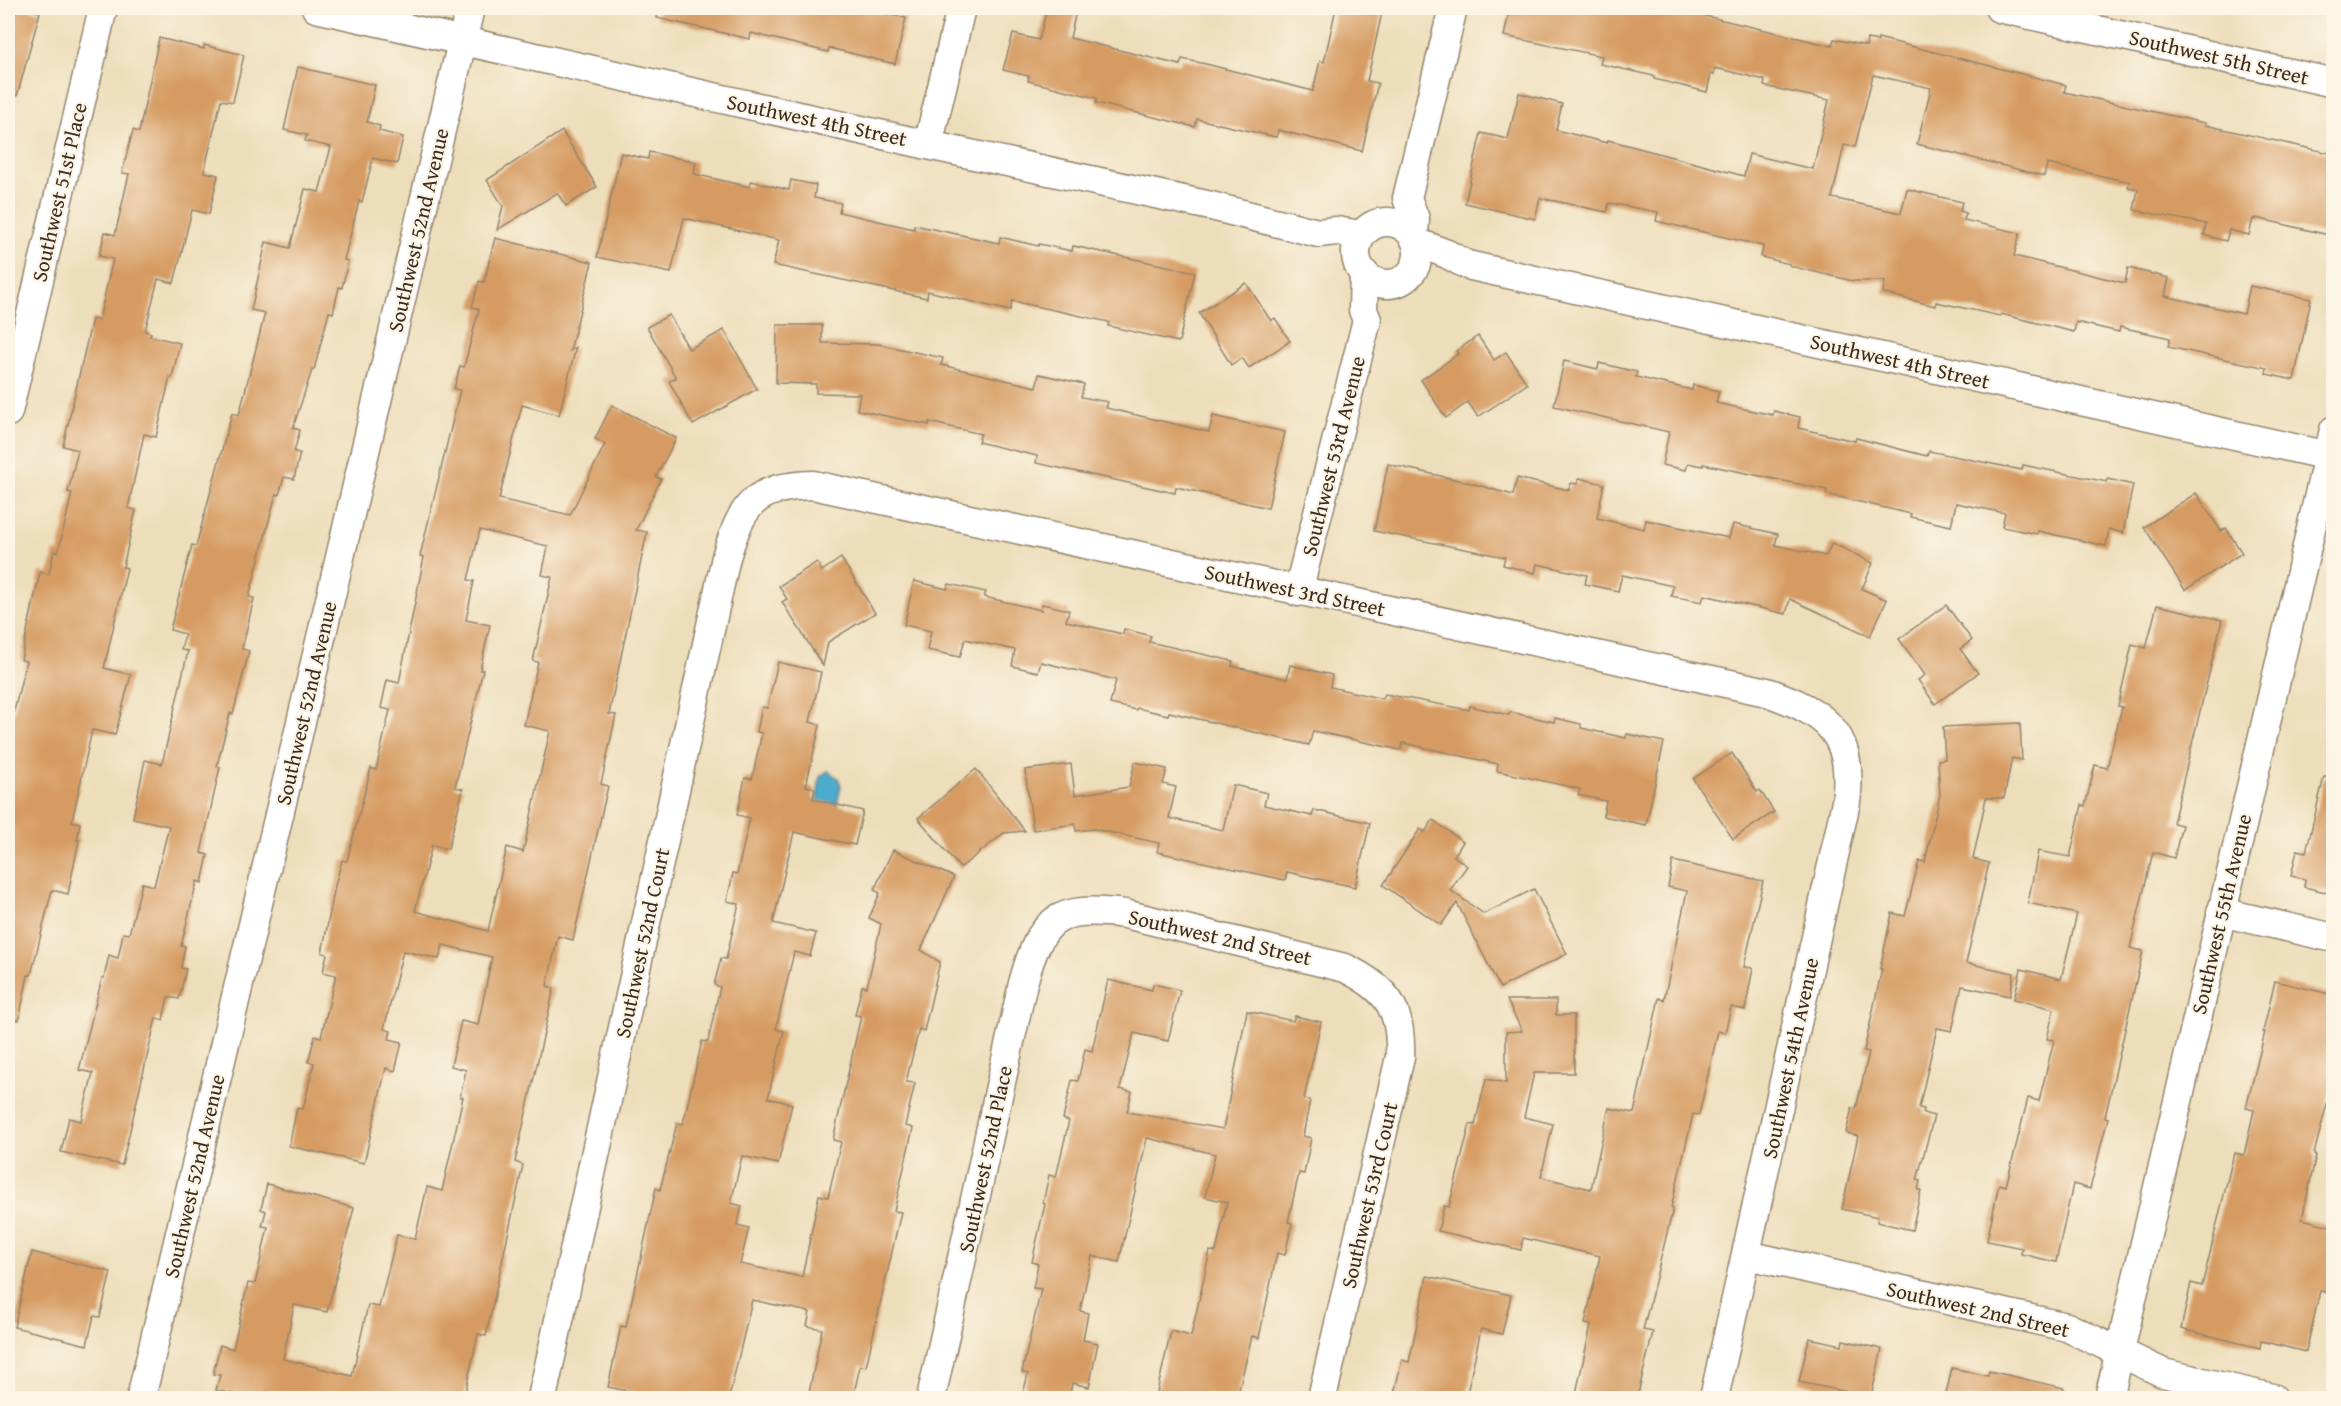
<svg xmlns="http://www.w3.org/2000/svg" width="2341" height="1406" viewBox="0 0 2341 1406" font-family="'Gentium Book Plus',serif">
  <rect width="100%" height="100%" fill="#fcf5e5"/>
  <filter id="ink" filterUnits="userSpaceOnUse"><feTurbulence type="fractalNoise" baseFrequency=".0167" numOctaves="2"/><feDisplacementMap in="SourceGraphic" scale="12" xChannelSelector="R" yChannelSelector="G"/><feConvolveMatrix kernelMatrix="1 2 1 2 8 2 1 2 1" color-interpolation-filters="sRGB"/></filter>
  <filter id="wash" filterUnits="userSpaceOnUse"><feTurbulence type="fractalNoise" baseFrequency=".008" numOctaves="4" result="noise"/><feDisplacementMap in="SourceGraphic" scale="24" xChannelSelector="R" yChannelSelector="G"/><feGaussianBlur stdDeviation="1.35" result="paint"/><feColorMatrix in="noise" values="0 0 0 0 0 0 0 0 0 0 0 0 0 0 0 0 0 1.4 0 .05"/><feComposite in="paint" operator="in"/></filter>
  <g filter="url(#wash)">
    <rect width="100%" height="100%" fill="#eddebb"/>
    <polygon fill="#4eabcd" stroke="#446a76" stroke-width="1.5" points="828,771 838,778 841,786 835,814 815,814 820,777"/>
    <g id="blocks">
      <g fill="#d69b62" fill-rule="evenodd">
        <polygon points="8,8 21,8 40,12 17,96 8,94"/>
        <polygon points="658,8 860,8 906,18 895,64 829,48 828,52 751,33 750,39 657,18"/>
        <polygon points="1047,8 1061,8 1076,11 1070,38 1180,65 1182,59 1206,64 1313,91 1320,61 1324,62 1336,8 1383,8 1367,81 1378,83 1362,151 1278,130 1276,137 1197,119 1195,127 1096,103 1097,98 1028,81 1029,76 1003,70 1013,34 1039,40"/>
        <polygon points="1510,8 1672,8 1832,46 1834,39 1866,46 1867,39 1878,41 1878,38 2066,85 2064,92 2205,123 2205,125 2334,154 2334,214 2329,235 2256,218 2256,220 2253,219 2249,235 2229,230 2226,241 2204,235 2206,224 2134,210 2138,189 2128,187 2130,182 2047,164 2044,176 1917,144 1931,88 1873,75 1855,147 1844,145 1832,198 1901,213 1907,189 1962,202 1960,211 1966,213 1964,220 2020,233 2014,256 2125,283 2128,268 2169,278 2165,296 2244,314 2250,286 2311,299 2294,380 2266,374 2267,368 2168,347 2170,338 2120,327 2119,332 2076,322 2074,332 2001,314 2000,316 1936,302 1935,306 1883,293 1885,281 1853,281 1790,266 1790,264 1761,257 1763,246 1656,221 1658,212 1609,203 1607,212 1540,198 1535,219 1465,203 1481,133 1508,139 1519,93 1562,104 1556,130 1607,143 1608,140 1744,176 1749,154 1813,169 1829,100 1764,86 1765,80 1715,68 1714,75 1711,74 1707,92 1654,79 1654,76 1600,64 1602,56 1504,36"/>
        <polygon points="159,38 204,49 204,45 244,55 233,102 221,100 204,172 218,175 209,214 192,210 174,283 158,279 145,331 151,333 150,336 180,343 172,378 170,377 156,437 144,434 128,508 136,510 123,567 127,568 104,668 131,675 115,735 92,730 72,821 80,823 77,840 79,840 68,894 52,890 31,975 28,975 19,1020 8,1019 8,719 12,720 26,661 21,660 40,572 49,574 54,551 58,552 72,493 68,492 78,450 63,446 92,319 99,320 113,259 99,256 105,232 115,235 129,174 122,173 133,130 139,132"/>
        <polygon points="298,67 375,85 367,122 380,126 379,131 403,137 397,164 373,158 362,202 359,201 344,260 348,261 342,288 339,287 333,313 329,312 314,370 312,370 293,428 300,430 294,452 300,453 294,479 284,477 279,495 276,494 249,597 254,598 242,649 249,651 233,714 230,713 217,766 220,767 201,853 208,855 202,883 197,881 181,946 185,946 181,968 186,969 179,999 168,997 163,1020 156,1018 122,1165 61,1152 69,1118 81,1121 93,1073 79,1070 102,978 104,978 109,955 118,958 123,933 129,934 142,883 154,886 169,826 133,818 145,760 162,764 188,651 181,650 185,634 170,630 192,545 196,546 232,413 239,415 265,313 251,310 266,242 290,248 305,189 319,192 331,147 305,141 307,135 284,130"/>
        <polygon points="562,131 597,187 566,206 557,193 497,230 503,206 487,180"/>
        <polygon points="649,152 696,162 694,174 750,187 751,181 789,190 791,180 816,185 814,198 841,203 839,212 914,229 914,225 999,243 1000,237 1038,246 1039,244 1072,251 1073,246 1195,272 1179,342 1108,326 1109,322 1012,301 1010,311 928,291 927,298 773,265 779,240 684,218 671,273 597,257 621,153 648,159"/>
        <path d="M495,238L592,262L570,351L576,347L559,415L522,405L499,499L570,515L605,444L595,439L612,405L676,438L656,477L661,479L636,530L647,532L609,714L616,715L601,784L608,786L573,940L558,936L547,986L554,988L515,1162L523,1165L486,1336L478,1334L464,1398H293L266,1392L265,1398H250L216,1390L220,1375L213,1374L220,1345L233,1349L248,1283L255,1284L268,1227L262,1226L266,1211L261,1209L267,1184L354,1208L327,1312L294,1305L283,1359L352,1376L368,1305L379,1307L397,1235L415,1239L427,1187L442,1191L463,1097H460L466,1070L451,1066L461,1021L478,1025L492,957L443,945L439,959L403,951L384,1029L391,1031L389,1039L402,1042L395,1071L386,1068L364,1163L289,1146L297,1108L303,1109L314,1063L308,1062L315,1036L321,1037L336,975L323,972L327,954L322,953L335,886L342,860L347,861L371,768L376,770L390,710L381,708L387,680L399,683L424,557L420,556L460,390L454,389L460,366L464,367L479,309L472,307L479,281L484,282ZM480,530L548,546L542,575L552,577L533,661L538,662L524,725L550,731L523,852L507,847L488,931L415,911L432,845L448,849L463,789L455,787L483,670H480L490,625L466,620L474,581L468,580Z"/>
        <polygon points="1246,283 1271,321 1275,318 1290,341 1249,368 1242,358 1231,365 1199,313"/>
        <polygon points="669,315 689,349 724,330 757,389 693,425 669,381 676,378 647,327"/>
        <polygon points="777,325 822,325 822,343 878,344 943,358 941,365 1036,387 1039,374 1084,384 1081,397 1108,402 1106,408 1209,432 1213,416 1285,432 1268,508 1176,487 1175,493 1036,463 1037,456 978,442 981,434 929,422 929,425 857,410 860,394 816,393 816,384 776,383"/>
        <polygon points="1478,336 1494,360 1506,352 1527,384 1478,417 1468,402 1446,418 1421,380 1458,354 1456,351"/>
        <polygon points="1564,361 1598,369 1599,363 1637,372 1636,377 1692,390 1693,385 1719,391 1716,403 1773,415 1774,411 1800,417 1798,428 1855,441 1856,438 1927,456 1929,451 2022,470 2023,465 2107,482 2108,479 2133,485 2123,533 2109,529 2106,546 2038,531 2037,534 2002,527 2005,513 1956,503 1951,526 1910,517 1911,514 1826,494 1827,490 1703,464 1703,466 1688,463 1686,470 1662,465 1669,432 1554,406"/>
        <polygon points="1388,464 1467,482 1513,495 1517,478 1569,490 1571,483 1578,484 1579,478 1604,484 1597,518 1644,529 1646,520 1729,538 1733,524 1778,534 1775,545 1826,556 1832,543 1873,563 1862,589 1887,600 1870,636 1790,599 1786,614 1704,595 1702,602 1671,596 1673,586 1622,575 1618,591 1585,584 1587,575 1537,564 1535,573 1503,565 1505,557 1374,531"/>
        <polygon points="2196,493 2221,531 2226,528 2242,553 2185,590 2144,527"/>
        <polygon points="841,558 875,613 828,642 823,666 782,602 787,599 779,586 817,562 822,571"/>
        <polygon points="914,581 947,589 949,584 986,592 984,597 1041,610 1042,604 1069,610 1066,621 1123,634 1124,629 1151,636 1149,642 1233,661 1232,666 1287,679 1290,665 1332,675 1330,687 1383,699 1385,694 1469,710 1470,706 1509,715 1510,712 1554,722 1555,718 1581,724 1581,728 1626,738 1627,734 1664,742 1646,825 1603,816 1606,801 1578,795 1580,789 1497,771 1498,764 1403,743 1401,750 1313,731 1309,745 1169,712 1168,715 1137,708 1136,710 1110,704 1116,680 1041,662 1038,672 1012,666 1015,650 965,639 960,657 927,650 931,631 904,625"/>
        <polygon points="1946,605 1972,640 1960,649 1978,673 1935,704 1918,680 1925,675 1899,639"/>
        <polygon points="2157,605 2222,620 2173,823 2182,825 2174,858 2153,852 2130,948 2143,951 2105,1117 2108,1118 2090,1189 2073,1184 2056,1262 2021,1254 2022,1248 1987,1241 1999,1184 2006,1186 2028,1098 2039,1101 2054,1040 2047,1039 2054,1009 2014,999 2021,969 2061,979 2077,914 2028,903 2038,851 2070,857 2082,805 2085,806 2095,765 2107,768 2122,707 2118,706 2132,644 2146,648"/>
        <polygon points="778,662 821,672 810,722 820,725 806,786 815,788 813,799 863,811 855,845 794,832 773,923 816,933 810,956 794,952 776,1029 784,1031 768,1098 792,1104 778,1164 742,1156 731,1203 742,1206 737,1225 749,1228 740,1264 802,1277 819,1195 828,1197 841,1142 833,1140 861,1016 855,1015 862,986 867,987 881,924 869,918 880,893 874,890 893,850 954,877 921,950 940,962 924,1031 919,1029 906,1082 915,1083 905,1126 913,1128 894,1211 901,1212 866,1367 860,1366 853,1398 808,1398 822,1329 807,1326 810,1312 752,1300 729,1398 646,1398 647,1395 608,1387 621,1326 626,1327 656,1188 660,1190 677,1123 683,1124 702,1041 708,1042 720,987 714,985 721,958 726,959 739,904 727,901 733,873 737,874 750,818 737,815 745,778 752,779 762,733 757,732 762,707 767,708"/>
        <polygon points="2020,723 2022,760 2012,758 2004,798 1986,798 1973,859 1989,863 1966,963 2014,973 2010,996 1962,986 1952,1031 1937,1028 1919,1108 1924,1109 1923,1113 1934,1116 1917,1180 1920,1181 1918,1190 1921,1190 1912,1230 1877,1222 1878,1217 1842,1209 1858,1136 1846,1133 1852,1108 1856,1109 1869,1052 1864,1051 1882,969 1880,969 1892,913 1905,916 1919,861 1925,862 1940,795 1938,760 1945,759 1943,727"/>
        <polygon points="1732,753 1757,792 1760,790 1774,812 1733,839 1693,779"/>
        <polygon points="1135,762 1167,769 1163,784 1176,787 1169,818 1223,830 1233,785 1267,793 1264,805 1312,816 1314,810 1370,823 1355,887 1287,872 1285,880 1157,852 1159,843 1094,829 1076,831 1075,824 1033,830 1025,770 1071,764 1075,795 1129,787"/>
        <polygon points="976,769 1025,831 1004,833 960,868 918,818"/>
        <polygon points="2324,777 2334,778 2334,894 2304,887 2305,879 2291,876 2297,850 2306,852"/>
        <polygon points="1433,820 1463,842 1454,856 1467,866 1450,890 1484,914 1534,889 1567,954 1500,988 1457,903 1441,925 1383,885 1420,829 1425,832"/>
        <polygon points="1673,861 1763,881 1744,967 1753,968 1745,1010 1731,1007 1725,1033 1718,1031 1699,1115 1693,1114 1671,1208 1673,1209 1643,1330 1653,1332 1637,1398 1575,1398 1591,1325 1585,1324 1600,1256 1523,1238 1521,1250 1438,1231 1444,1206 1449,1207 1470,1124 1475,1125 1486,1079 1506,1083 1506,1032 1522,1031 1507,1000 1556,1000 1556,1015 1574,1015 1574,1073 1534,1073 1524,1117 1553,1124 1541,1177 1591,1189 1609,1108 1634,1113 1659,998 1664,1000 1687,891 1668,887"/>
        <polygon points="1108,980 1152,990 1153,984 1180,990 1168,1041 1134,1033 1120,1089 1132,1092 1127,1112 1223,1129 1247,1011 1293,1021 1295,1016 1321,1022 1304,1099 1310,1100 1303,1136 1311,1138 1304,1174 1299,1173 1288,1222 1292,1223 1285,1255 1277,1253 1259,1338 1252,1336 1237,1398 1186,1398 1157,1392 1171,1331 1191,1336 1210,1251 1216,1252 1227,1202 1205,1197 1215,1154 1147,1138 1119,1262 1092,1256 1080,1311 1088,1313 1083,1340 1098,1343 1089,1387 1072,1383 1069,1398 1022,1398 1028,1374 1022,1372 1041,1289 1033,1288 1038,1264 1032,1262 1045,1204 1043,1203 1049,1175 1056,1177 1069,1121 1063,1119 1072,1080 1078,1081 1085,1049 1092,1051"/>
        <polygon points="2275,981 2334,995 2334,1077 2314,1154 2316,1155 2302,1219 2334,1227 2334,1294 2320,1291 2306,1352 2261,1341 2260,1348 2181,1329 2191,1283 2202,1286 2234,1153 2244,1155 2254,1110 2246,1108 2265,1032 2263,1032"/>
        <polygon points="32,1252 111,1272 100,1317 94,1316 87,1345 14,1327"/>
        <polygon points="1427,1276 1511,1295 1502,1334 1481,1329 1466,1398 1393,1398 1402,1360 1409,1362"/>
        <polygon points="1809,1338 1842,1345 1843,1340 1882,1349 1871,1397 1799,1382"/>
        <polygon points="1952,1368 1988,1376 1989,1371 2064,1388 2063,1398 1945,1398"/>
      </g>
    </g>
  </g>
  <g filter="url(#ink)">
    <use href="#blocks" fill-opacity="0" stroke="#94846c" stroke-width="1.5"/>
    <g fill="none" stroke-linecap="round" stroke-linejoin="round">
      <g stroke="#94846c" stroke-width="31">
        <g id="minor">
          <polyline points="316,8 928,145 1211,206 1318,233 1336,231 1362,235"/>
          <polyline points="1999,8 2334,83"/>
          <polyline points="928,145 961,8"/>
          <circle cx="1387" cy="253" r="31"/>
          <polyline points="1414,237 1415,219 1407,198 1453,8"/>
          <polyline points="1416,242 1447,254 1467,265 2334,457"/>
          <polyline points="8,412 103,8"/>
          <polyline points="1298,592 1367,320 1363,310 1364,273"/>
          <polyline points="2221,912 2334,938"/>
          <polyline points="1747,1255 2067,1327 2163,1373 2273,1398"/>
          <polyline points="141,1398 470,8"/>
          <path d="M542,1398L726,557C743,503 754,487 813,485L1767,692C1827,713 1855,734 1846,802L1714,1398"/>
          <path d="M931,1398L1023,983C1041,918 1057,905 1125,914L1345,968C1388,989 1402,1009 1400,1057L1322,1398"/>
          <polyline points="2109,1398 2334,430"/>
        </g>
      </g>
      <use href="#minor" stroke="#fff" stroke-width="28"/>
    </g>
  </g>
  <g text-anchor="middle" dominant-baseline="central" stroke-width="4.5" stroke-linejoin="round" paint-order="stroke">
    <g font-size="21" fill="#3b2a1e" stroke="#fcf5e5">
      <text transform="translate(2219 57) rotate(13)">Southwest 5th Street</text>
      <text transform="translate(817 120) rotate(12)">Southwest 4th Street</text>
      <text transform="translate(59 192) rotate(-77)">Southwest 51st Place</text>
      <text transform="translate(418 230) rotate(-77)">Southwest 52nd Avenue</text>
      <text transform="translate(1900 361) rotate(13)">Southwest 4th Street</text>
      <text transform="translate(1333 456) rotate(-76)">Southwest 53rd Avenue</text>
      <text transform="translate(1295 590) rotate(12)">Southwest 3rd Street</text>
      <text transform="translate(306 703) rotate(-77)">Southwest 52nd Avenue</text>
      <text transform="translate(2221 914) rotate(-77)">Southwest 55th Avenue</text>
      <text transform="translate(1220 937) rotate(13)">Southwest 2nd Street</text>
      <text transform="translate(642 943) rotate(-78)">Southwest 52nd Court</text>
      <text transform="translate(1790 1058) rotate(-78)">Southwest 54th Avenue</text>
      <text transform="translate(985 1159) rotate(-78)">Southwest 52nd Place</text>
      <text transform="translate(194 1176) rotate(-77)">Southwest 52nd Avenue</text>
      <text transform="translate(1369 1195) rotate(-77)">Southwest 53rd Court</text>
      <text transform="translate(1978 1309) rotate(13)">Southwest 2nd Street</text>
    </g>
  </g>
  <rect width="2341" height="1406" fill="none" stroke="#fcf5e5" stroke-width="30"/>
</svg>
